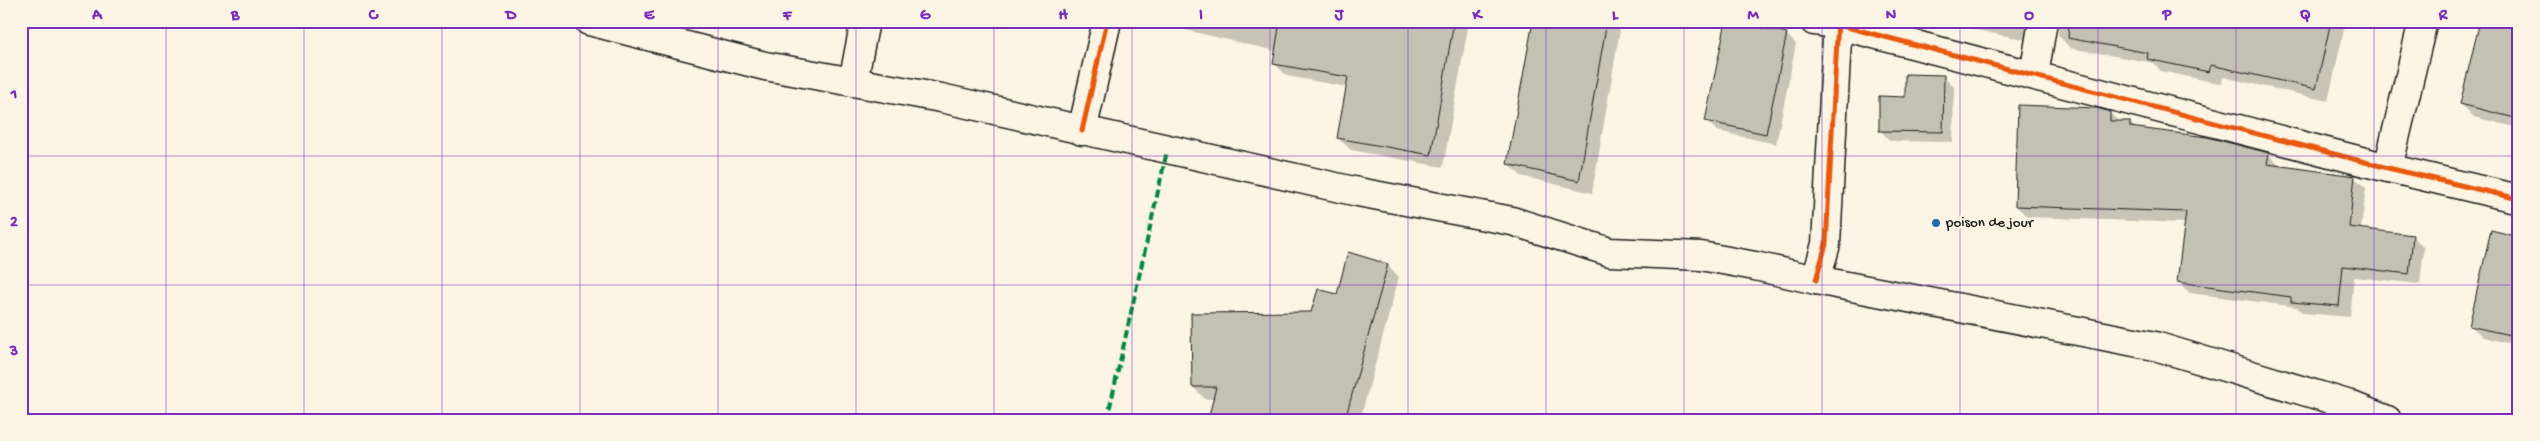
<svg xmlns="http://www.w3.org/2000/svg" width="2540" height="441" viewBox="0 0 2540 441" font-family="'Gochi Hand',sans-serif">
  <rect width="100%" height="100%" fill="#fcf5e5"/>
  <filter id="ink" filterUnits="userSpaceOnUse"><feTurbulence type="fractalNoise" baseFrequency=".02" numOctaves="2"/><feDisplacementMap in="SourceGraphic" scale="10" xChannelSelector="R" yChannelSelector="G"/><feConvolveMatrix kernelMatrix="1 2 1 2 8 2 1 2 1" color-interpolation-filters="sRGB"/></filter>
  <g filter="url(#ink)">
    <g fill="#0003">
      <polygon points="1164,21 1462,21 1468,27 1443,167 1351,150 1338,138 1347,87 1287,76 1274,63 1276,51 1168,26"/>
      <polygon points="1534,21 1618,21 1621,24 1592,193 1521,176 1508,163"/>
      <polygon points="1966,21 2047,21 2038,42 1975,30"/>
      <polygon points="2059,21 2346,21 2328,101 2223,77 2222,84 2161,71 2154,63 2070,48 2058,35"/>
      <polygon points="2519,21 2519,128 2474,117 2461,104"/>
      <polygon points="1786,34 1796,44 1776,144 1717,131 1707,121"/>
      <polygon points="1944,76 1954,87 1953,142 1890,141 1880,130 1906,98"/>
      <polygon points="2110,113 2119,122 2130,123 2137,129 2268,154 2280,166 2354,177 2366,188 2361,229 2412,236 2424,248 2420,284 2354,277 2350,317 2303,313 2297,307 2190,293 2178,282 2186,223 2028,217 2016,206"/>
      <polygon points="2519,238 2519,346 2483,337 2471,326"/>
      <polygon points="1387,265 1399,277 1360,420 1209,420 1215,399 1205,399 1193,387"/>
    </g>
    <g fill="#c4c0b3" stroke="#1c1c1c">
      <polygon points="1280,21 1454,21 1431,155 1337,138 1348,77 1273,64"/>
      <polygon points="1533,21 1607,21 1579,181 1507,164"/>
      <polygon points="1726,21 1787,33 1766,134 1705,121"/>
      <polygon points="2069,21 2331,21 2316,89 2211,65 2209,72 2147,59 2148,53 2068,38"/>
      <polygon points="2480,21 2519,21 2519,119 2460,104"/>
      <polygon points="1905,74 1944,75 1943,132 1879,131 1879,96 1905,97"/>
      <polygon points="2018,105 2097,108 2110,112 2110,121 2130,121 2130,127 2207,137 2269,153 2267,164 2355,176 2349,227 2413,235 2409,274 2343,266 2339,306 2291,302 2291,297 2177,282 2186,212 2015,206"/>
      <polygon points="2491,230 2519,237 2519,337 2469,326"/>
      <polygon points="1348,252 1388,264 1345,420 1208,420 1216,387 1192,387 1191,313 1311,312 1318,289 1337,294"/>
    </g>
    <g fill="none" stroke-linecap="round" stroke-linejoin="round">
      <g stroke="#1c1c1c" stroke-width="31">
        <g id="minor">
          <polyline points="1814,21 1839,25 2388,168 2519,199"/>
          <polyline points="2034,75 2043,21"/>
          <polyline points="853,82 865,21"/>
          <polyline points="1082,131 1107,21"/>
          <polyline points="2388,168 2423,21"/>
          <polyline points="1816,280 1826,244 1838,21"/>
        </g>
      </g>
      <g stroke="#1c1c1c" stroke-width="31">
        <polyline id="primary" points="589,21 765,66 941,98 1358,192 1512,221 1610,252 1701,256 1755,266 1816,280 2155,346 2347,404 2387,420"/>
      </g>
      <use href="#minor" stroke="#fcf5e5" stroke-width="28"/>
      <use href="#primary" stroke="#fcf5e5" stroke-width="28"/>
      <polyline stroke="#00873e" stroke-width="4" stroke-dasharray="8 4" stroke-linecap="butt" points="1107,420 1167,151"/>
      <g stroke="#fcf5e5" stroke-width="8">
        <g id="cycleway">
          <polyline points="1814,21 1839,25 2388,168 2519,199"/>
          <polyline points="1082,131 1107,21"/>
          <polyline points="1816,280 1826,244 1838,21"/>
        </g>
      </g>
      <use href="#cycleway" stroke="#e8590c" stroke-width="5"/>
    </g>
  </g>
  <path fill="none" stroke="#7b2cbf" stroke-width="1" stroke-opacity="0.55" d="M166,21V420M304,21V420M442,21V420M580,21V420M718,21V420M856,21V420M994,21V420M1132,21V420M1270,21V420M1408,21V420M1546,21V420M1684,21V420M1822,21V420M1960,21V420M2098,21V420M2236,21V420M2374,21V420M21,156H2519M21,285H2519"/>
  <circle fill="#1f6fb2" stroke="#fcf5e5" stroke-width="2" cx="1936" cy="223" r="5"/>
  <g text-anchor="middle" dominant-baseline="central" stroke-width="5" stroke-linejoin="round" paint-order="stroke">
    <g font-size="15" fill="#1c1c1c" stroke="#fcf5e5" text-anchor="start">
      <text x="1946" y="223">poison de jour</text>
    </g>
  </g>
  <rect width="2540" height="441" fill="none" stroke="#fcf5e5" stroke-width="55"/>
  <rect x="28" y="28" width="2484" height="386" fill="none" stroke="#7b2cbf" stroke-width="2"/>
  <g font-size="16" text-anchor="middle" font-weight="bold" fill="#7b2cbf">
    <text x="97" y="19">A</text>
    <text x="235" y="19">B</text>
    <text x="373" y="19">C</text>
    <text x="511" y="19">D</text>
    <text x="649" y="19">E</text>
    <text x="787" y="19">F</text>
    <text x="925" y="19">G</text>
    <text x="1063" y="19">H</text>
    <text x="1201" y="19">I</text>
    <text x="1339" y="19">J</text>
    <text x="1477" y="19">K</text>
    <text x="1615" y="19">L</text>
    <text x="1753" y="19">M</text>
    <text x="1891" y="19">N</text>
    <text x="2029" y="19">O</text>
    <text x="2167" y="19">P</text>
    <text x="2305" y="19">Q</text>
    <text x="2443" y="19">R</text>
    <text x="14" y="98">1</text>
    <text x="14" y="226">2</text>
    <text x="14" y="355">3</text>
  </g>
</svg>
